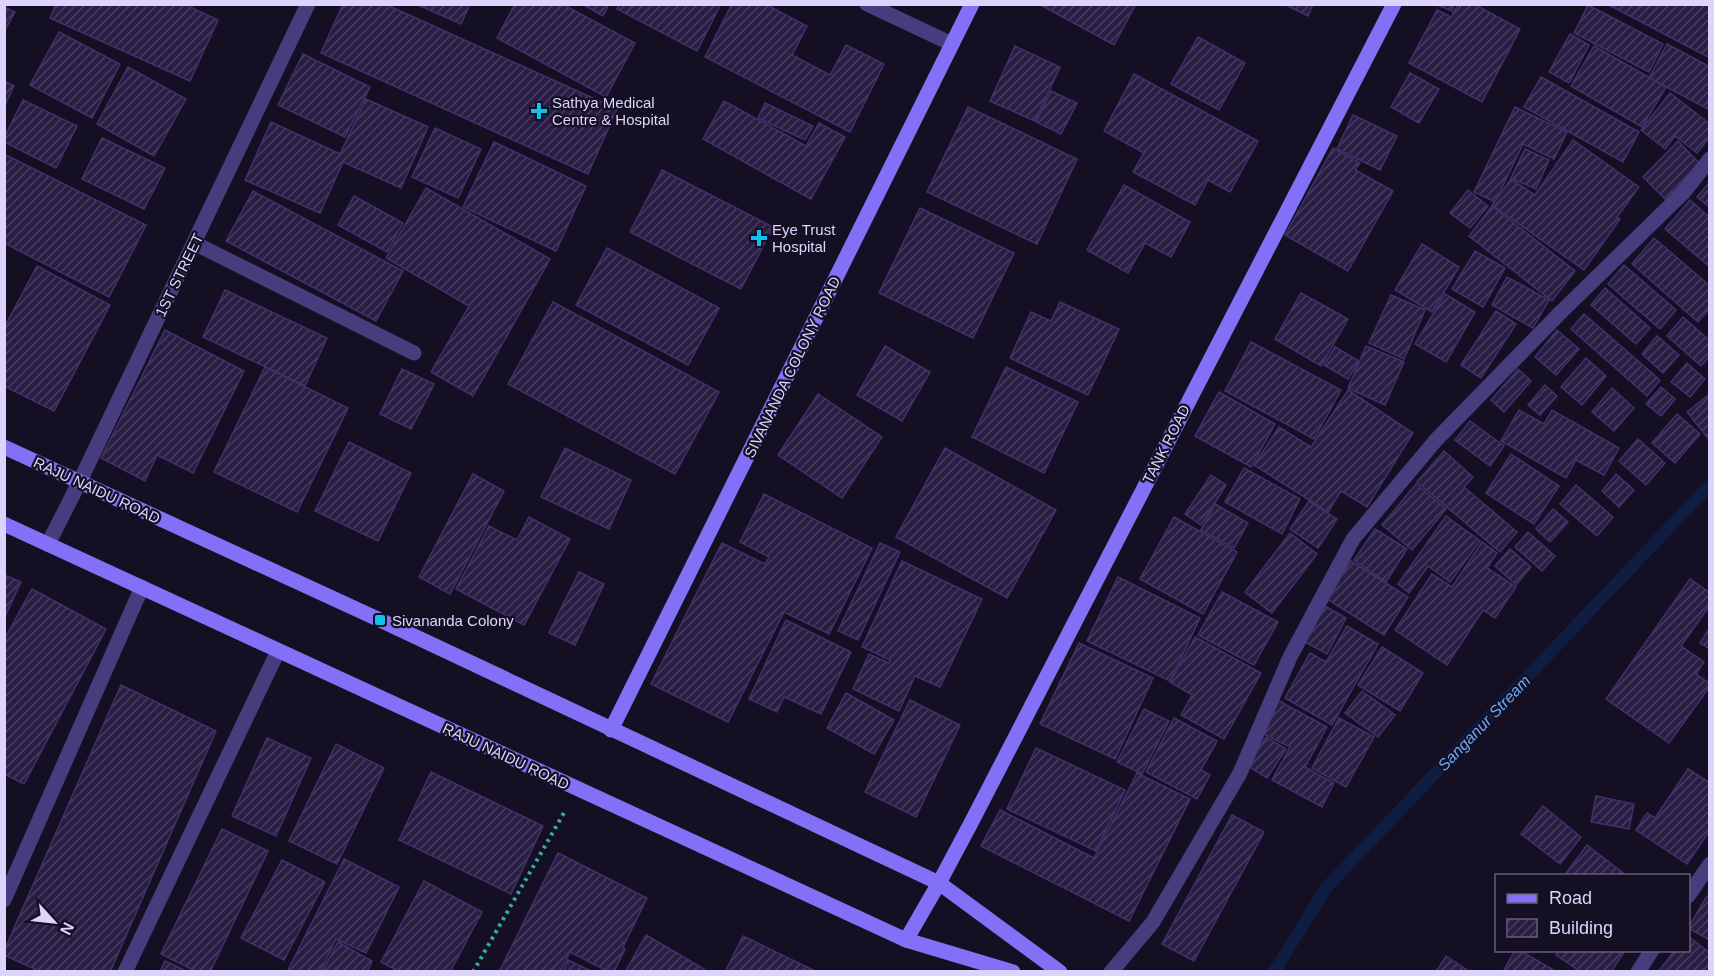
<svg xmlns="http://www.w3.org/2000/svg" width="1714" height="976" viewBox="0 0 1714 976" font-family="Arial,sans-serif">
  <defs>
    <pattern id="building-hatch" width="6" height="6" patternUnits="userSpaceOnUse" patternTransform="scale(1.5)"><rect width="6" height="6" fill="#281d42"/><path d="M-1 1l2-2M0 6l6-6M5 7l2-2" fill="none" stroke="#473d5e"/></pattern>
  </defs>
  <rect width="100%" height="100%" fill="#150f23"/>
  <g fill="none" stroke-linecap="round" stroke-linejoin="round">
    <polyline stroke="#0f1d42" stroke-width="12" points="1274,972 1326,888 1706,489 1710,487"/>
  </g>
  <g fill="url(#building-hatch)" stroke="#42306d" stroke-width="1.5">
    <polygon points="56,4 184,4 218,20 190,81 50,18"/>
    <polygon points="343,4 385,4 617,109 588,174 321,53"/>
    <polygon points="416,4 470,4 461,24"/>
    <polygon points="515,4 562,4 635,43 606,97 497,38"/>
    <polygon points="582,4 609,4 603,16"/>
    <polygon points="619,4 721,4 697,51 617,9"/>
    <polygon points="732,4 765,4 807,26 792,55 830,75 846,45 884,64 850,132 705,57"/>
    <polygon points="1039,4 1136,4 1114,45"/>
    <polygon points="1284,4 1313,4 1308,16"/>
    <polygon points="1435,4 1454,4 1452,11"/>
    <polygon points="1458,4 1474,4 1520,29 1482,102 1409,63 1437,10 1451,17"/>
    <polygon points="1607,4 1710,4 1710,58"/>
    <polygon points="1588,5 1663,44 1649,72 1574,33"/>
    <polygon points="4,7 15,12 4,32"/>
    <polygon points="59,32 120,64 92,118 30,85"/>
    <polygon points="1570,34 1589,45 1569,83 1549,72"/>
    <polygon points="1198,37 1245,63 1219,110 1171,84"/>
    <polygon points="1667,44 1710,67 1710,110 1649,78"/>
    <polygon points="1015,46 1060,67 1035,121 990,101"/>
    <polygon points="1594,46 1666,87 1642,127 1571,86"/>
    <polygon points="303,54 370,87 345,137 278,105"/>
    <polygon points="128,67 186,99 154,156 97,124"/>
    <polygon points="1410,73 1439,89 1419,123 1391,107"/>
    <polygon points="1134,74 1258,141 1230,192 1208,180 1195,205 1133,172 1144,153 1104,131"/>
    <polygon points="1541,77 1639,132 1623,162 1524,107"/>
    <polygon points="4,81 14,86 4,107"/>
    <polygon points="1051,91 1077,103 1061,134 1036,122"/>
    <polygon points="1670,93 1710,124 1710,137 1697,153 1675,136 1665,149 1641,130"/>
    <polygon points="366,99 428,127 401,188 343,162 320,213 245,180 271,122 340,154"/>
    <polygon points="23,100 77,126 56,168 4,142 4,138"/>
    <polygon points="724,101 806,146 819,123 845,137 811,199 703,139"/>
    <polygon points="765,103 813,126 805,140 758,118"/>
    <polygon points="968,107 1077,159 1037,244 927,192"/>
    <polygon points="1515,107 1567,132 1554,159 1523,144 1495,202 1474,192"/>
    <polygon points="1353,115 1397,136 1380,170 1337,149"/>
    <polygon points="435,128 481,149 458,198 412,177"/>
    <polygon points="102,138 165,168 144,209 82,179"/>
    <polygon points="1573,140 1639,187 1617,217 1620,219 1584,270 1492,205 1511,179 1535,195"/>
    <polygon points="1678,141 1700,164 1666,200 1643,177"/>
    <polygon points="494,142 586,186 556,251 463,207"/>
    <polygon points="1333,148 1360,163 1355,170 1393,191 1348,271 1285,235"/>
    <polygon points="1525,149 1549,160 1536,189 1511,178"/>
    <polygon points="4,154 146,225 109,297 4,243"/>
    <polygon points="662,170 773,227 741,289 630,232"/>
    <polygon points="1710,182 1710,208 1697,197"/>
    <polygon points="1124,185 1190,222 1171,257 1145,243 1128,273 1087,250"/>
    <polygon points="426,188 550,259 473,396 431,372 469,306 386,258"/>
    <polygon points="1468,190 1488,206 1470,228 1450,213"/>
    <polygon points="253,191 403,271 376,321 226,241"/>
    <polygon points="354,196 403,223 387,252 338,225"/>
    <polygon points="1690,200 1710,218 1710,267 1665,229"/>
    <polygon points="1492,206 1575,271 1552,301 1469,236"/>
    <polygon points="920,208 1014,253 973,338 879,293"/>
    <polygon points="1654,238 1710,286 1710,308 1698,322 1632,264"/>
    <polygon points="1422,244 1459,267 1432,312 1395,290"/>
    <polygon points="607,248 719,308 688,365 576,305"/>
    <polygon points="1475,251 1505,268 1483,307 1452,289"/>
    <polygon points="1624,265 1676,310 1660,329 1608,284"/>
    <polygon points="37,266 110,305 54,411 4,386 4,328"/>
    <polygon points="1507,277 1549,300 1533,328 1492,305"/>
    <polygon points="1605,288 1650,328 1636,344 1591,305"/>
    <polygon points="225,290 327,338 305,386 203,337"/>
    <polygon points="1301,293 1348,319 1321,366 1275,339"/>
    <polygon points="1445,294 1475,312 1446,362 1415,344"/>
    <polygon points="1391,295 1425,310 1404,359 1369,343"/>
    <polygon points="553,302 719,392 675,474 508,384"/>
    <polygon points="1060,302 1119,329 1088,395 1010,358 1031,312 1051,321"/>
    <polygon points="1496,311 1516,324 1481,378 1461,365"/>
    <polygon points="1584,314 1660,380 1647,396 1571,329"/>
    <polygon points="1683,317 1710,341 1710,356 1701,366 1667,336"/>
    <polygon points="165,330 244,371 193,473 157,455 145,481 101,458"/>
    <polygon points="1557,330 1579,349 1556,375 1535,357"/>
    <polygon points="1657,336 1679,355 1663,373 1642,354"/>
    <polygon points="1251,342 1341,390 1314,439 1225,391"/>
    <polygon points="885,346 930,372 902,421 857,395"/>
    <polygon points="1366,346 1404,362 1385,405 1348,388"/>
    <polygon points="1335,347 1359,361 1348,379 1324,365"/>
    <polygon points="1586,358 1606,376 1582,405 1561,387"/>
    <polygon points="1687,363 1705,379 1690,397 1671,382"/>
    <polygon points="265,367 348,408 297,512 214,472"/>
    <polygon points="1006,367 1078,402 1044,473 972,437"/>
    <polygon points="402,369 434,384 411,429 380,414"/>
    <polygon points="1518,369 1531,381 1504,412 1491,400"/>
    <polygon points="1545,385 1557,396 1540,415 1528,405"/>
    <polygon points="1661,387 1675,399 1661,416 1646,404"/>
    <polygon points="1612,388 1634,408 1614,431 1592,412"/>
    <polygon points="1348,390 1413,433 1367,507 1341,491 1328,512 1254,465 1279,427 1311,447"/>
    <polygon points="1219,392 1275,424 1251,467 1195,436"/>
    <polygon points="818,394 882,437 842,498 778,455"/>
    <polygon points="1710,394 1710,441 1687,412"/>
    <polygon points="1519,410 1544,424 1552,410 1619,448 1604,475 1576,460 1566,478 1501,441"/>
    <polygon points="1677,414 1700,434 1675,463 1652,443"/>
    <polygon points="1470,421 1504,446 1490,466 1455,440"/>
    <polygon points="1638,439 1665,463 1646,485 1619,461"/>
    <polygon points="349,442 411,473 378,541 315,511"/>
    <polygon points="565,448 631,480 609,529 541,497"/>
    <polygon points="945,448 1056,510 1007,598 896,537"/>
    <polygon points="1444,451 1473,477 1464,487 1517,532 1500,552 1417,482"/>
    <polygon points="1511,454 1559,486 1534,524 1486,493"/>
    <polygon points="1244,468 1300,499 1282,534 1225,502"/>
    <polygon points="473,474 504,491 450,594 419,577"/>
    <polygon points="1616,474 1634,490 1619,507 1602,491"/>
    <polygon points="1211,475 1226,485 1201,525 1185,514"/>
    <polygon points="1416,484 1446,509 1412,550 1382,525"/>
    <polygon points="1576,485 1613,517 1597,536 1560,504"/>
    <polygon points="764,494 872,548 829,634 784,612 728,722 651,684 722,543 765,564 769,557 740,542"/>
    <polygon points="1309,501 1337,519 1318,548 1290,529"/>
    <polygon points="1215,504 1248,523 1234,548 1201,530"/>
    <polygon points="1553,509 1568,522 1550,542 1536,529"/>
    <polygon points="1446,516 1480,541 1450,582 1428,566 1409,593 1398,584"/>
    <polygon points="529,517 570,539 524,625 456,589 489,526 517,540"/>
    <polygon points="1174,517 1237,552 1203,614 1140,579"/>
    <polygon points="1375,529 1407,549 1386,582 1354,560"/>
    <polygon points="1528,532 1555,556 1542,571 1515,547"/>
    <polygon points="1290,533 1317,554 1272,613 1245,592"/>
    <polygon points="1482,542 1497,553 1487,568 1516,587 1495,618 1483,610 1447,665 1395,630 1432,574 1452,587"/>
    <polygon points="880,543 900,552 858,640 838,631"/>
    <polygon points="1510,549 1531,567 1516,585 1495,566"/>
    <polygon points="902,561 982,599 940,687 915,676 899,711 853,689 869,654 889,663 890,660 862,647"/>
    <polygon points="1351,561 1408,597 1384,635 1327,599"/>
    <polygon points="579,572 604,584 575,645 549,633"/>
    <polygon points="4,575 21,582 4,619"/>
    <polygon points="1118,577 1200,618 1170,681 1087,641"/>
    <polygon points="1690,579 1710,593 1710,605 1681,646 1704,662 1696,674 1710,684 1710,686 1669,743 1606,699"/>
    <polygon points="32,589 106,629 24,784 4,774 4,640"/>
    <polygon points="1222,592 1278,622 1254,665 1198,635"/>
    <polygon points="1325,606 1346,618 1327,654 1305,642"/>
    <polygon points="786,620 851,652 821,714 784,697 777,712 749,699"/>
    <polygon points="1347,626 1378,644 1332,725 1285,698 1310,653 1326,662"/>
    <polygon points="1710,627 1710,649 1700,643"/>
    <polygon points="1195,637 1261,673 1224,739 1181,715 1192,695 1170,682"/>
    <polygon points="1079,643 1153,678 1115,759 1040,724"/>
    <polygon points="1382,647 1423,673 1400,711 1358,685"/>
    <polygon points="121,685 216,731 110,972 41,972 4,955 4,951"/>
    <polygon points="1362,691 1395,715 1378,737 1345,713"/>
    <polygon points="846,693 894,720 874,754 827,728"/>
    <polygon points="910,700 960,725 916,817 865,792"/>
    <polygon points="1279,701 1327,727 1305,767 1334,783 1322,807 1272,780 1290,747 1262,733"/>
    <polygon points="1144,709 1169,721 1142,774 1117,762"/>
    <polygon points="1174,718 1217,741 1201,770 1210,775 1197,799 1146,772"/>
    <polygon points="1339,718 1374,737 1346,787 1312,768"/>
    <polygon points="1266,737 1286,749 1267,778 1248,766"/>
    <polygon points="267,738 311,758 276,836 232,816"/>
    <polygon points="336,744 384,768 337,864 289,841"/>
    <polygon points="1036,748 1125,790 1096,851 1007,809"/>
    <polygon points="1688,769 1710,783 1710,830 1687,864 1636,830 1647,813 1655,818"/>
    <polygon points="431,772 543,826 511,894 399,840"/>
    <polygon points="1137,773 1190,799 1129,921 981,846 1000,810 1094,858"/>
    <polygon points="1596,796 1634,804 1629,829 1591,822"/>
    <polygon points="1543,806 1581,837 1560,864 1521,834"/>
    <polygon points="1232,815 1264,832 1194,961 1162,944"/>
    <polygon points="222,829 268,851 210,972 197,972 161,954"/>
    <polygon points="1587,845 1627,876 1564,876"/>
    <polygon points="558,853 647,898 623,947 625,949 614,972 609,972 570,952 560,972 499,972"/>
    <polygon points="344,859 399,887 366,953 336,939 320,972 287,972"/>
    <polygon points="282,860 325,882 284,960 241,938"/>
    <polygon points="424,881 482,912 450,972 400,972 381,962"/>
    <polygon points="1707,896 1710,897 1710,940 1688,928"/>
    <polygon points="646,935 704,969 702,972 625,972"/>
    <polygon points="743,936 813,970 725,972"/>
    <polygon points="1688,936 1710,953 1710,972 1658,972 1675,950 1688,950"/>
    <polygon points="338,942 372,961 367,972 322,972"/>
    <polygon points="1515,950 1519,950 1557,972 1503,972"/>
    <polygon points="1559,950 1622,950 1624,952 1611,972 1581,972 1556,955"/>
    <polygon points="1446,956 1470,972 1436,972"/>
    <polygon points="568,960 593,972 563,972"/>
    <polygon points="165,961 188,972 160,972"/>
  </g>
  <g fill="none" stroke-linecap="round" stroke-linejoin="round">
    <polyline stroke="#36a9ae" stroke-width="4" stroke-dasharray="3 4.5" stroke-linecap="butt" points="473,972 565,811"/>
    <g stroke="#463d7f" stroke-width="15">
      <polyline points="4,900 142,587"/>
      <polyline points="125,972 278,651"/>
      <polyline points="1111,972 1153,922 1240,773 1290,657 1353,539 1436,440 1560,313 1683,193 1710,159"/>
    </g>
    <g stroke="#463d7f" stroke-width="15">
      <polyline points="867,4 952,44"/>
      <polyline points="194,243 414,353"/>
      <polyline points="48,544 79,483 308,4"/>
      <polyline points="1688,896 1710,864"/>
      <polyline points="1638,972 1652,950"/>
    </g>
    <g stroke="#8271f6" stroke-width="15">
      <polyline points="4,447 380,620 939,883 1060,972"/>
      <polyline points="4,524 906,940 1013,972"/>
      <polyline points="611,730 972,4"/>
      <polyline points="906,940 939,883 971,823 1394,4"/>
    </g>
  </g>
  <g fill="#0fc1ed" stroke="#150f23" stroke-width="2">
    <path d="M536 102h6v6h6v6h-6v6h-6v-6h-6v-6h6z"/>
    <path d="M756 229h6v6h6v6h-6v6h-6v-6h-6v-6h6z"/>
    <rect x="374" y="614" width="12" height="12" rx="3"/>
  </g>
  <g text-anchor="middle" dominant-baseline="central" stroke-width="4.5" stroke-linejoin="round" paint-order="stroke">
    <g font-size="15" fill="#dcd4fc" stroke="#150f23" text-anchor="start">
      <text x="552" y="102">Sathya Medical<tspan x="552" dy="17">Centre &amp; Hospital</tspan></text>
      <text x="772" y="229">Eye Trust<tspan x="772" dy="17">Hospital</tspan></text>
      <text x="392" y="620">Sivananda Colony</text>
    </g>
    <g font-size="15" fill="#dcd4fc" stroke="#150f23">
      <text transform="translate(179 275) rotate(-64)">1ST STREET</text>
      <text transform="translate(792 367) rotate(-64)">SIVANANDA COLONY ROAD</text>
      <text transform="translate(1166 444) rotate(-63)">TANK ROAD</text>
      <text transform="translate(97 490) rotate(25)">RAJU NAIDU ROAD</text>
      <text transform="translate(506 756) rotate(25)">RAJU NAIDU ROAD</text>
    </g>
    <g font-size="16" font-style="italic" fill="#69a6f5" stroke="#150f23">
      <text transform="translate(1484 723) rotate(-46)">Sanganur Stream</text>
    </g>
  </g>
  <rect width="1714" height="976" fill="none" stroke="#dcd4fc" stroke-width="12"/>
  <rect x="1495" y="874" width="195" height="78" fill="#150f23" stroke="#655e7a" stroke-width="1.5"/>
  <rect x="1507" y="894" width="30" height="9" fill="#8271f6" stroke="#655e7a" stroke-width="1.5"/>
  <text x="1549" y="904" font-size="18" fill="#dcd4fc">Road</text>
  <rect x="1507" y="919" width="30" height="18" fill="url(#building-hatch)" stroke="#655e7a" stroke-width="1.5"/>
  <text x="1549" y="934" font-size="18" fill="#dcd4fc">Building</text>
  <g transform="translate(54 922) rotate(117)" stroke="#150f23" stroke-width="4.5" paint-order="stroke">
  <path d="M0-4.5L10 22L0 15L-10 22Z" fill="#dcd4fc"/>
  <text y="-9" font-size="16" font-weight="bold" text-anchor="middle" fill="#dcd4fc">N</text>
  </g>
</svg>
